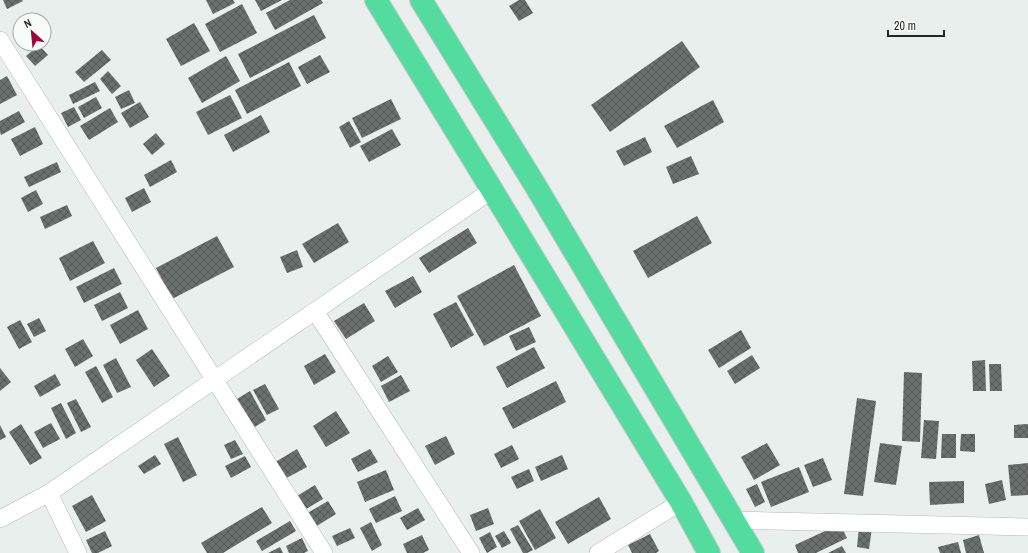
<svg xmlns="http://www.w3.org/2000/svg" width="1028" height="553" viewBox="0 0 1028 553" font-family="'Archivo Narrow',sans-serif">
  <defs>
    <pattern id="building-cross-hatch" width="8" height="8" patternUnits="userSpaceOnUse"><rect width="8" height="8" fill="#6a706d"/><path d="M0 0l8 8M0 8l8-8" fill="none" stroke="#525754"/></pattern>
  </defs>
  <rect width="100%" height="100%" fill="#e9efec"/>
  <g fill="url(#building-cross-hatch)">
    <polygon points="3,0 22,0 23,1 7,9"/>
    <polygon points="206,0 233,0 235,3 213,14"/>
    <polygon points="255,0 282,0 261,11"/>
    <polygon points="290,0 321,0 323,3 275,30 266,13"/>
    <polygon points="519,0 525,0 533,13 519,21 509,6"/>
    <polygon points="242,4 257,33 220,52 205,24"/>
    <polygon points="314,15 326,38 250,78 238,54"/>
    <polygon points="194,23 210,51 181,66 166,39"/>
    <polygon points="682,41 700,67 610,132 591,105"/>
    <polygon points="39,45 48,55 35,66 26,56"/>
    <polygon points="102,50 111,60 84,82 75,72"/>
    <polygon points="320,55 330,72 307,84 298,67"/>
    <polygon points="226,56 240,81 202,103 188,78"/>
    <polygon points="289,62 301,86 247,114 235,90"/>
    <polygon points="108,71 121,86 112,94 100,79"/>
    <polygon points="7,76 17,95 0,104 0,80"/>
    <polygon points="95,82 100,91 73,104 69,95"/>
    <polygon points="129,90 135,103 121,109 115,97"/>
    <polygon points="230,95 242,118 208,135 196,112"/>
    <polygon points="96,97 102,108 84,118 78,107"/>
    <polygon points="391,99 401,119 362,138 352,118"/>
    <polygon points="713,100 724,122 677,148 664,126"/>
    <polygon points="140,102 149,117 130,128 121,113"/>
    <polygon points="74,107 81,120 68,127 61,113"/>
    <polygon points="110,108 118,122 89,140 80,126"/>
    <polygon points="19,111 25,122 1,135 0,132 0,121"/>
    <polygon points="261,115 270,132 233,152 224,135"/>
    <polygon points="349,121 361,142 350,148 339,127"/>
    <polygon points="35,127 43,144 20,156 11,139"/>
    <polygon points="392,129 401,145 369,162 360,146"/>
    <polygon points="156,133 165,144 152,155 143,144"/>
    <polygon points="645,137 652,152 624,166 616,151"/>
    <polygon points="691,156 699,174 673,184 666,167"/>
    <polygon points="171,160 177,172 150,187 144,175"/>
    <polygon points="57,162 61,172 29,187 24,177"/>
    <polygon points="144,188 151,202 132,212 125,198"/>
    <polygon points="36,190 43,204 28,212 21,198"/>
    <polygon points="67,205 72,216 45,229 40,217"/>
    <polygon points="697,216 712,243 648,278 633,251"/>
    <polygon points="338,223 349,242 314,263 302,244"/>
    <polygon points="468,228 477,243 429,273 419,258"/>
    <polygon points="217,236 234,267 172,299 156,268"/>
    <polygon points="93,241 105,263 70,281 59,258"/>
    <polygon points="297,250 303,267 287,273 280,257"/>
    <polygon points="514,265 541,316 484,346 457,296"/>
    <polygon points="114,268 122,284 84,303 76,287"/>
    <polygon points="413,276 422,292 395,308 385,291"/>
    <polygon points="120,292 128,308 102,321 94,305"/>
    <polygon points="456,302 474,335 451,348 433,314"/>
    <polygon points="364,303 375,321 346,339 334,321"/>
    <polygon points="138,310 148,329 120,344 110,325"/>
    <polygon points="39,318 46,331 34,337 27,324"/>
    <polygon points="20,320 32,342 19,349 7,327"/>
    <polygon points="529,327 536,342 516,351 509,336"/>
    <polygon points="741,330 751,348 719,368 708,350"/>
    <polygon points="83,339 93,356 75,367 65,349"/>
    <polygon points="534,347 545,368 507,388 496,367"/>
    <polygon points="152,349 170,376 154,387 136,360"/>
    <polygon points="325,354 336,372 314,385 304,366"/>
    <polygon points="752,355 760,368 735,384 727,371"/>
    <polygon points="388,356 398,372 381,382 372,366"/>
    <polygon points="116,358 131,387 117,393 103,365"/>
    <polygon points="985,360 986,391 973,391 972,361"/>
    <polygon points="989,364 1001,364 1002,391 990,391"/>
    <polygon points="96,366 113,397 102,403 85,372"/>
    <polygon points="0,368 11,382 0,391"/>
    <polygon points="904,372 922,373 920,442 902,441"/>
    <polygon points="55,374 61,385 40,397 34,386"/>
    <polygon points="401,375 410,391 389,402 381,386"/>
    <polygon points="556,381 566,402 513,429 502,408"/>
    <polygon points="265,384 279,409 267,415 253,390"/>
    <polygon points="250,391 266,420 253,428 237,399"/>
    <polygon points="857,398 876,401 863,496 844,494"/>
    <polygon points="76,399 91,427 81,432 67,403"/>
    <polygon points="61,403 76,433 66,439 51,408"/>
    <polygon points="336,411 350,433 326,447 313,426"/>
    <polygon points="924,420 939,421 936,459 921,458"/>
    <polygon points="51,423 60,439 43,448 34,432"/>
    <polygon points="21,424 42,458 30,465 9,432"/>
    <polygon points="1028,424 1028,438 1014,438 1014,425"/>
    <polygon points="0,425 6,437 0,440"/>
    <polygon points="942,434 956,434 956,458 941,458"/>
    <polygon points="961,434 975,434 975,452 960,451"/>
    <polygon points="446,436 455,454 435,465 425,446"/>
    <polygon points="178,437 197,475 183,482 164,444"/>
    <polygon points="235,440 243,454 231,459 224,445"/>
    <polygon points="767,443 780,465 754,480 741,457"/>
    <polygon points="880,443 902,446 896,485 874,482"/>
    <polygon points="512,445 519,459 501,468 494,454"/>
    <polygon points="297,449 307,467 281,481 272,464"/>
    <polygon points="370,449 378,462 358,472 351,459"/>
    <polygon points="155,455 161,464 144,474 138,466"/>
    <polygon points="562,455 568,469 541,481 535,467"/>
    <polygon points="245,456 251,467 231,478 225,466"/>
    <polygon points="823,458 832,480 813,487 804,465"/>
    <polygon points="1028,463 1028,495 1011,496 1008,465"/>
    <polygon points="799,467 809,492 771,507 761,482"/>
    <polygon points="529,469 534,481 517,489 511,477"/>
    <polygon points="386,470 394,490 365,502 357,482"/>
    <polygon points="1002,480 1006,500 989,504 985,484"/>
    <polygon points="964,481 964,503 930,505 929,482"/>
    <polygon points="757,484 765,502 755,507 746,489"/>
    <polygon points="315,485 323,499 301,512 292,499"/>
    <polygon points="92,495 106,521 86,532 72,506"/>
    <polygon points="395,496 402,511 376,523 369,509"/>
    <polygon points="599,497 611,519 568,544 555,522"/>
    <polygon points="328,501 336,514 312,529 304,515"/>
    <polygon points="262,507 272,523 223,553 207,553 201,543"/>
    <polygon points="418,508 425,520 407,530 400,518"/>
    <polygon points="488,508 494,524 476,531 470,515"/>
    <polygon points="540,509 556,538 535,550 519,521"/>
    <polygon points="290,521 296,531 262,551 256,541"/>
    <polygon points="371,522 382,545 372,551 360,528"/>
    <polygon points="840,524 847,538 816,553 798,553 795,545"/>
    <polygon points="518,525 533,550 527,553 523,553 510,529"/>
    <polygon points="859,527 872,528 869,549 857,547"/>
    <polygon points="350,528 355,538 337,546 332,536"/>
    <polygon points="105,531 112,546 98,553 92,553 86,540"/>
    <polygon points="504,531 511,543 502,548 495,536"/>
    <polygon points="490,532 497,547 487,553 479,538"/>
    <polygon points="650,534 659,551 656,553 632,553 628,545"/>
    <polygon points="422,535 429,550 423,553 407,553 403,544"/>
    <polygon points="979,535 984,553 966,553 963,540"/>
    <polygon points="302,538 308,551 304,553 289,553 286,546"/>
    <polygon points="958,542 961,553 940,553 938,547"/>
    <polygon points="842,546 846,553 828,553"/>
    <polygon points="280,547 283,553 268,553"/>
  </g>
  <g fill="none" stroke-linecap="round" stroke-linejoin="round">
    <g stroke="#b4bab7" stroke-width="18">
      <g id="street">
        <polyline points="0,40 324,553"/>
        <polyline points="315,311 471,553"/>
        <polyline points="49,493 78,553"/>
        <polyline points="0,519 49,493 492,190"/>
        <polyline points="733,520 1028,527"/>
        <polyline points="598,553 681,502"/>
      </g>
    </g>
    <g stroke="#cbcbcb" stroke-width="24">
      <g id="highway">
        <polyline points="376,0 492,190 681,502 709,553"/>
        <polyline points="421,0 535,185 753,553"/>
      </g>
    </g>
    <use href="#street" stroke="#fff" stroke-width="17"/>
    <use href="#highway" stroke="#54dca0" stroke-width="22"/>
  </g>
  <g transform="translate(32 32) rotate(333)"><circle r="19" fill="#f6fdf9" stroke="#a2a7a5"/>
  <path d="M0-3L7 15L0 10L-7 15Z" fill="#a2043d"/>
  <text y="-6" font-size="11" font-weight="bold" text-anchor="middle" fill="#252726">N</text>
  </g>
  <path d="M888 30v6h56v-6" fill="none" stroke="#252726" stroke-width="2"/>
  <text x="894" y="30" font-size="12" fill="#252726" stroke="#f6fdf9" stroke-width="3" paint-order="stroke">20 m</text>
</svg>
